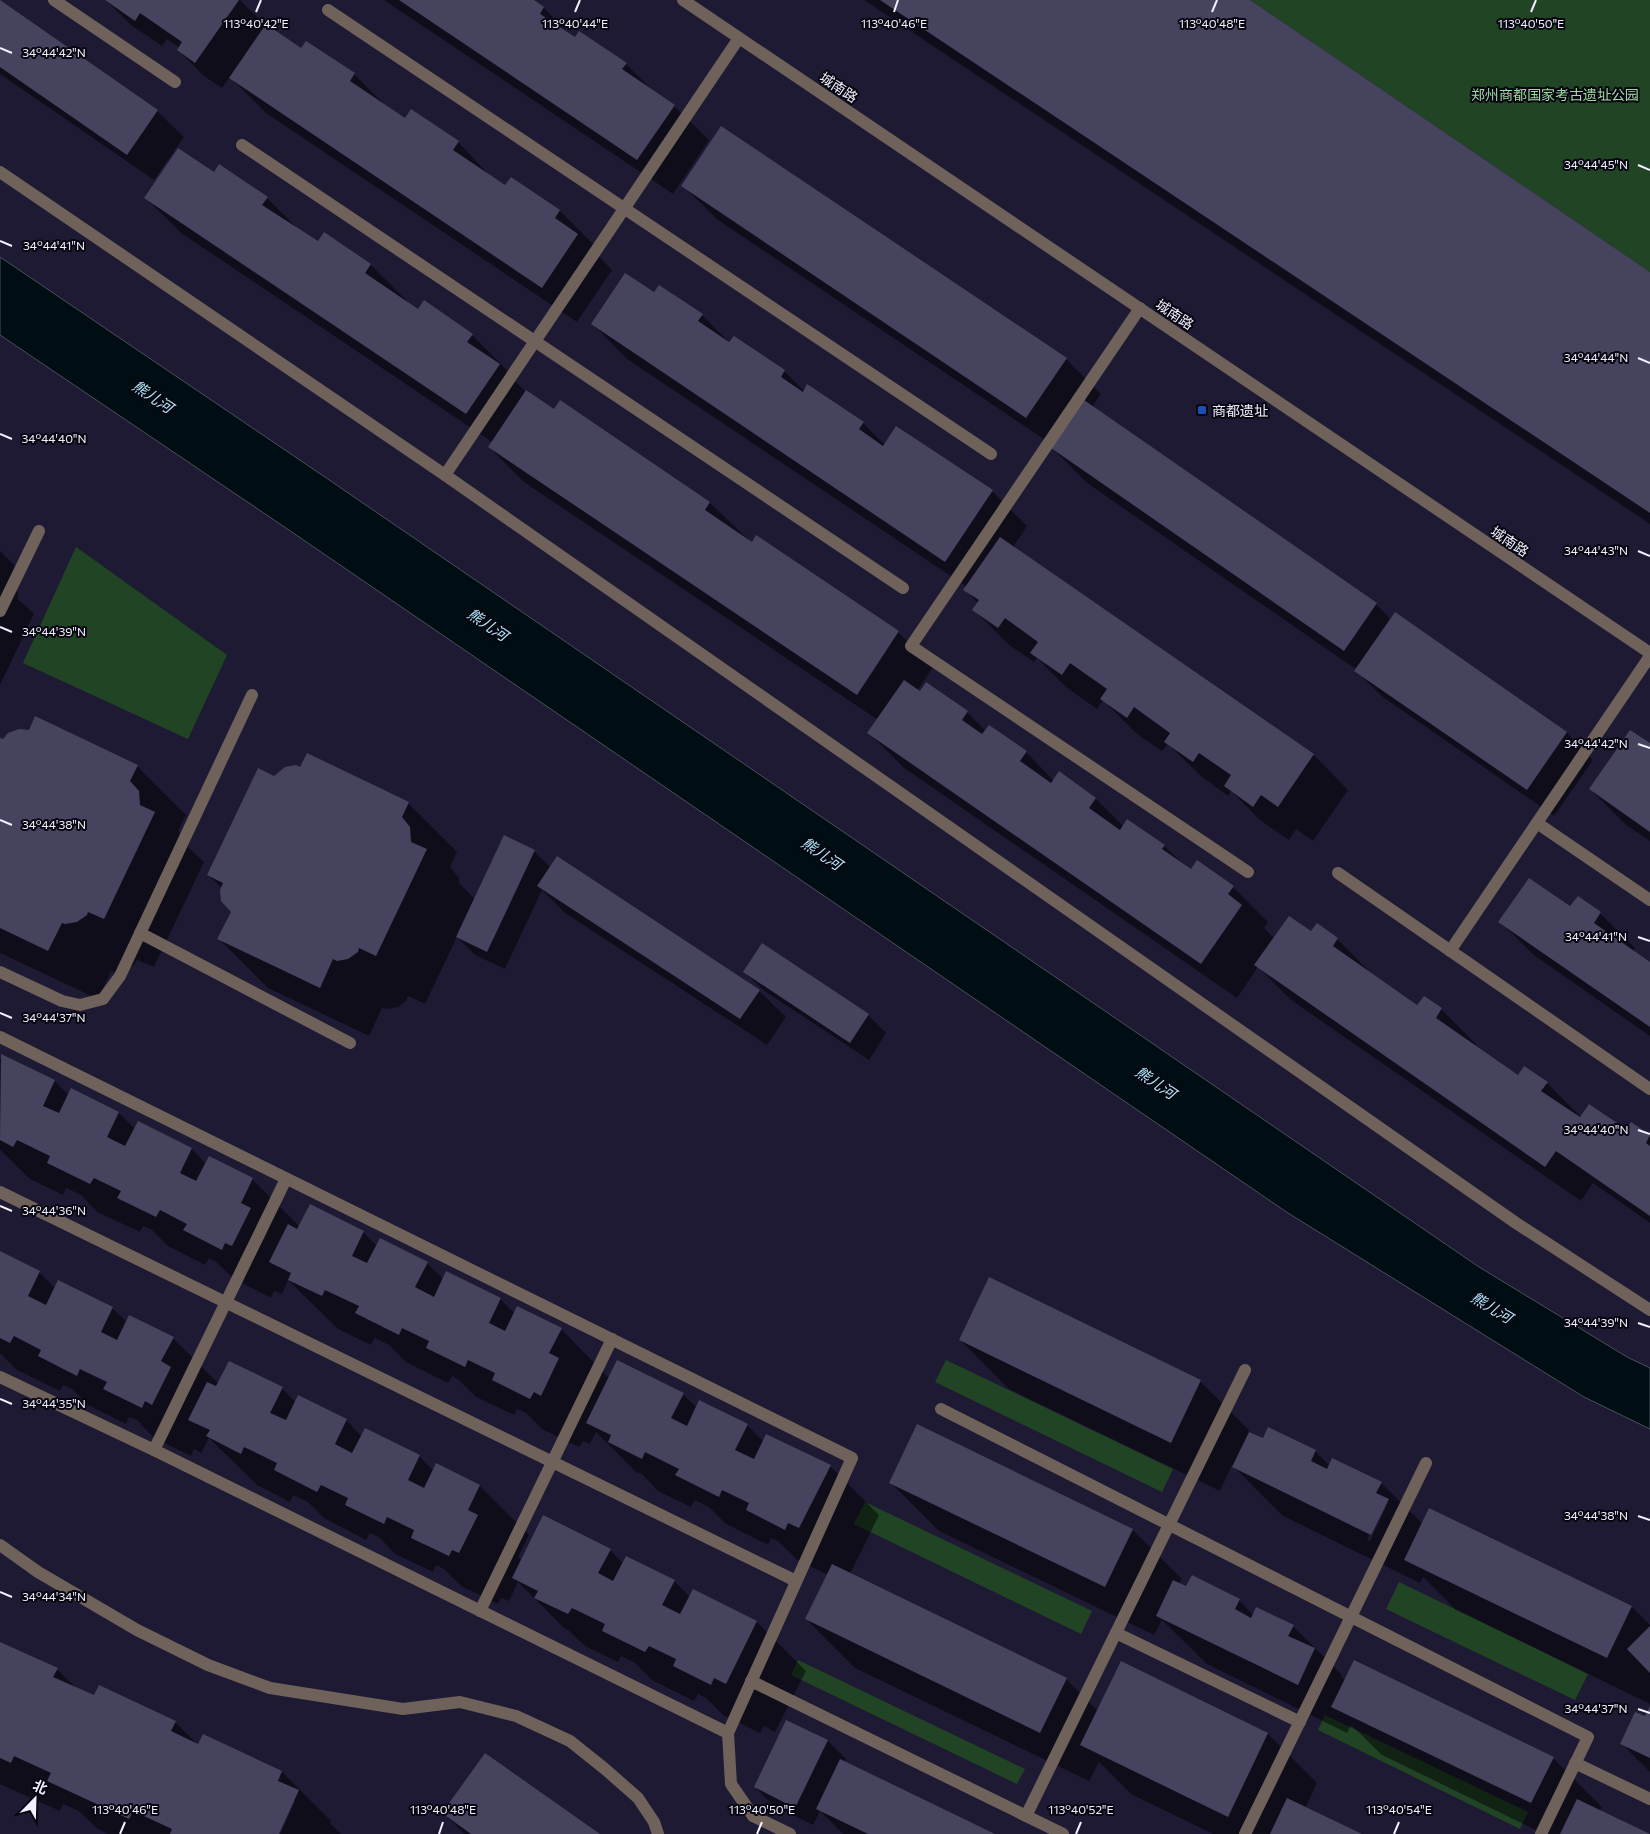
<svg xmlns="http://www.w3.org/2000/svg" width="1650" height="1834" viewBox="0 0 1650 1834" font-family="Commissioner,'Noto Sans SC',sans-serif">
  <rect width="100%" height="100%" fill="#1e1a33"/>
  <g fill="#214524">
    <polygon points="1250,0 1650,0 1650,272"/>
    <polygon points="76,547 227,655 188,739 23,663"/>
    <polygon points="946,1360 1173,1469 1162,1492 935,1382"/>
    <polygon points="865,1502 1092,1611 1081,1634 854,1524"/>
    <polygon points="1399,1582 1588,1674 1575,1700 1386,1609"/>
    <polygon points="798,1660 1025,1769 1017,1784 791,1675"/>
    <polygon points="1325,1715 1528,1812 1520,1829 1318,1730"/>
  </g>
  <polygon fill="#000d13" stroke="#48515a" points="0,257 319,473 1479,1267 1627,1357 1650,1368 1650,1429 1584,1397 1288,1213 283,526 0,335"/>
  <g fill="#0007" fill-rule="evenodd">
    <polygon points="106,0 240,0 266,26 302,50 354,74 388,108 405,120 458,142 492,178 506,187 560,211 594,245 592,249 612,270 577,322 266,113 230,77 222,88 205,77 178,50 180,48 167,39 162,46 131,25"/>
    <polygon points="384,0 532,0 544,8 573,38 626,64 655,93 674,106 709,140 673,194"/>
    <polygon points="864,0 1248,0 1650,273 1650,524"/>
    <polygon points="0,2 157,111 184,137 154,180 0,74"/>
    <polygon points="214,173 267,198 302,233 318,243 324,234 371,265 406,300 405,301 418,311 472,335 507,370 506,372 525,391 554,411 560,402 710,503 752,543 757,537 898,632 933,667 917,691 967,712 986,731 1026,752 1054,781 1096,799 1124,827 1164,846 1191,871 1233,887 1268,922 1264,928 1275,939 1311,933 1317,925 1337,939 1372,974 1417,1006 1424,997 1441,1009 1476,1044 1475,1046 1519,1076 1525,1068 1547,1083 1581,1117 1626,1131 1632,1124 1650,1137 1650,1223 1593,1183 1581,1201 1291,1000 1258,967 1237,998 904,768 869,733 878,720 524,482 489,447 492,442 181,233 146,198"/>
    <polygon points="683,186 1066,359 1101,394 1092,407 1376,604 1391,620 1395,614 1567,733 1593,760 1554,816 1383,697 1356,671 1357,670 1087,483 1052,448 1054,446 718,220"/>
    <polygon points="654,293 702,315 730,343 734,338 784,371 804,391 863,423 885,445 992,491 1027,526 1013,547 1314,755 1348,790 1313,841 1296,829 1289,840 1261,821 1231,791 1228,796 1201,776 1168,744 1162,751 1137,734 1103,700 1097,709 1067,688 1037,658 1034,662 1009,645 974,610 978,603 965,590 967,587 627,359 593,324"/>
    <polygon points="0,551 16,567 8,582 18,593 18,599 34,614 0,685"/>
    <polygon points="0,739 137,766 186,815 178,831 188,841 188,847 204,862 154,967 137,960 135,964 126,971 115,972 111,971 98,999 0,953"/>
    <polygon points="1650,745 1650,841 1625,824 1590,789"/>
    <polygon points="274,777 408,803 457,852 450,867 459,878 459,883 475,899 534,851 551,868 759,991 786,1017 767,1045 565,913 542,890 505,969 475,955 457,937 425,1004 408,996 406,1001 398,1007 387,1009 382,1008 369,1036 268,988 219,939 232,911 222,888 208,875"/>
    <polygon points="1571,908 1600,913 1635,948 1633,951 1650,963 1650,1036 1535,956 1500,922"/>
    <polygon points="762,945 868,1015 886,1033 869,1060 763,990 745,972"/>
    <polygon points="2,1056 55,1081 69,1096 71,1090 119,1113 135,1129 138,1123 192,1149 206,1164 252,1179 300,1227 363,1232 377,1246 427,1263 444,1280 500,1299 515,1314 561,1329 609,1378 617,1361 683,1394 697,1408 747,1425 764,1442 830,1466 879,1515 850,1574 1066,1679 1098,1711 1268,1734 1317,1783 1305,1808 1359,1834 1213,1834 1131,1794 1099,1762 1089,1781 855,1668 806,1619 828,1575 796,1559 779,1542 771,1538 768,1545 726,1524 709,1507 695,1500 691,1507 658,1491 642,1474 636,1472 596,1432 590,1444 583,1441 579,1447 542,1429 526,1413 517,1409 514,1415 476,1397 459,1380 452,1376 448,1383 406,1362 389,1345 375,1338 371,1345 338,1329 288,1280 282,1294 274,1291 271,1298 234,1279 216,1262 209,1258 205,1265 168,1246 152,1230 143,1226 140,1232 97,1212 81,1195 66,1188 63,1195 30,1179 0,1150 0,1059"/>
    <polygon points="0,1253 39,1272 55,1288 112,1308 127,1322 173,1338 219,1384 282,1388 296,1403 346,1420 362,1437 419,1456 434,1471 437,1465 480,1486 529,1535 518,1557 522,1561 610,1550 624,1564 674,1581 690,1597 757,1622 806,1671 775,1732 764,1726 760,1733 723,1715 706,1698 698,1694 694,1701 652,1680 635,1663 621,1656 618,1662 585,1646 568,1630 563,1627 518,1582 509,1601 501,1598 498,1604 461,1586 444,1569 436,1565 433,1572 395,1554 379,1537 370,1533 366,1540 324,1518 308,1502 293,1495 290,1502 257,1485 209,1438 201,1453 194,1449 191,1456 154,1438 137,1420 129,1417 126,1424 88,1405 72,1389 63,1385 60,1391 17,1370 0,1353"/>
    <path d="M960,1340L1200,1381L1249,1430L1248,1432L1263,1440L1315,1451L1330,1466L1381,1483L1423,1524L1430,1510L1632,1607L1650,1625V1704L1455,1609L1423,1577L1420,1583L1283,1516L1232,1465L1220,1491L1009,1389ZM1383,1507H1386L1370,1541L1367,1540Z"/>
    <polygon points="918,1426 1133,1530 1182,1579 1179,1584 1187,1588 1239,1600 1253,1615 1293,1626 1342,1675 1341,1676 1345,1680 1553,1758 1602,1807 1600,1811 1648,1834 1544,1834 1382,1755 1351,1725 1347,1733 1207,1664 1162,1620 1154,1635 939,1531 890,1482"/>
    <polygon points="0,1643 57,1669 78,1690 94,1697 99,1687 175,1722 199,1746 203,1736 282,1772 331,1821 330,1823 341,1834 280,1834 295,1801 292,1801 277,1834 108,1834 98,1829 79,1811 63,1804 60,1811 0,1784"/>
    <polygon points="1650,1709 1650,1772 1621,1743 1646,1718"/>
    <polygon points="828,1741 846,1759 844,1762 993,1834 843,1834 820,1811 813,1825 773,1805 755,1787"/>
    <polygon points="444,1813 598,1834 464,1834"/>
  </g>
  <g fill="#46435f">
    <polygon points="0,0 158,110 127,155 0,67"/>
    <polygon points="105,0 239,0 195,63 177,50 182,42 140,13 135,21"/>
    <polygon points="399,0 534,0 544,7 540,14 575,37 579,31 627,63 622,69 675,105 637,160"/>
    <polygon points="880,0 1250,0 1650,272 1650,513"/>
    <polygon points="266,24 301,48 306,41 355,73 350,81 405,118 411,109 459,141 453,150 505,185 511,177 560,210 555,218 578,234 542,288 229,78"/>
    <polygon points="721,126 1067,358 1026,418 681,186"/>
    <polygon points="178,148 214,172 219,164 268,197 262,205 318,241 324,232 371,264 365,273 418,309 424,300 473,334 467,342 500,364 466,414 144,198"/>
    <polygon points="625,273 654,292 659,285 703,314 698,321 729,342 734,336 785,370 781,377 803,392 807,384 864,422 859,429 883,446 896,426 993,490 945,562 591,324"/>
    <polygon points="526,390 554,409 560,400 710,502 705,510 752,542 756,535 899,631 857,695 488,447"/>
    <polygon points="1084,400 1377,603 1344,651 1051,448"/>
    <polygon points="1000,537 1314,754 1278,807 1261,795 1253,807 1224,786 1231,775 1199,753 1193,762 1164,742 1170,733 1134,707 1127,718 1100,699 1107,689 1070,663 1062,675 1030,653 1038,642 1005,618 998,628 972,610 979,600 963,590"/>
    <polygon points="1395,612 1567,732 1527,790 1354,671"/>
    <polygon points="904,680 920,691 926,682 968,711 962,720 982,734 989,725 1027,751 1020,761 1051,783 1059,771 1096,798 1089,808 1120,830 1127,819 1165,845 1162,849 1191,869 1197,860 1234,886 1228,894 1242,905 1201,964 867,733"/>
    <polygon points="35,716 138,765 130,781 139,791 140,805 155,812 104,919 88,912 87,915 77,922 65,924 62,923 48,951 0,928 0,738 3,739 8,733 19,729 29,730"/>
    <polygon points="1630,730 1650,743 1650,832 1589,789"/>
    <polygon points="307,753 409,802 402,817 410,827 411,842 427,849 376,956 359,948 358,952 348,959 337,961 333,959 320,988 217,939 231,912 221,901 220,890 223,883 207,875 258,768 274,776 285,767 296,765 300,767"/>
    <polygon points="504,835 535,850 487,952 456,937"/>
    <polygon points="557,856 760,990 740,1019 537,886"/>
    <polygon points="1529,878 1570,906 1578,896 1601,912 1594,923 1650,962 1650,1027 1498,922"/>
    <polygon points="1289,916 1311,931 1317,923 1338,938 1333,946 1417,1005 1424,996 1442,1008 1436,1018 1518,1075 1524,1066 1548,1082 1541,1091 1580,1117 1589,1104 1626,1129 1631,1122 1650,1135 1646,1143 1650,1146 1650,1216 1556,1151 1545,1167 1254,965"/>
    <polygon points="762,943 869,1014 850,1043 743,972"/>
    <polygon points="1,1054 55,1080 43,1106 59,1113 71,1088 119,1112 107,1137 125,1146 138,1121 192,1148 180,1173 196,1181 209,1156 253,1178 241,1203 251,1208 232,1246 225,1243 222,1250 183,1230 187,1224 160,1210 156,1217 117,1198 121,1191 94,1178 90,1184 47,1163 50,1156 17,1140 13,1147 0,1140"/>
    <polygon points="310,1204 364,1231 352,1256 367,1263 380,1238 428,1262 415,1287 434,1297 446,1271 501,1298 489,1323 505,1331 517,1306 562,1328 549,1353 559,1358 541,1396 534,1392 530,1399 492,1380 495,1373 468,1360 465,1367 426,1348 429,1341 402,1328 399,1335 355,1313 359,1306 325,1290 322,1296 288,1280 291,1273 269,1262 288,1224 297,1229"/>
    <polygon points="0,1251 40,1271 28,1296 46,1305 58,1280 113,1307 101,1332 117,1340 129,1315 174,1337 161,1361 171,1367 152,1405 145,1401 142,1408 103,1389 107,1382 80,1369 77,1376 38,1356 41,1350 14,1336 10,1343 0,1338"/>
    <polygon points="989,1277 1201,1380 1171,1443 959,1340"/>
    <polygon points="617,1360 684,1393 671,1418 687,1426 699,1400 748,1424 735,1450 754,1459 766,1434 831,1465 799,1528 788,1523 785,1530 746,1510 749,1503 722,1490 719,1497 675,1475 679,1469 645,1452 642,1459 608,1442 611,1435 586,1423"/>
    <polygon points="229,1361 283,1387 270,1413 286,1420 298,1395 347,1419 335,1444 352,1453 365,1428 420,1455 408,1480 424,1488 436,1463 480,1485 468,1510 478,1515 459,1553 452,1550 449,1556 411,1538 414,1530 387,1517 384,1524 345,1505 348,1498 321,1485 317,1492 274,1470 277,1463 244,1447 241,1454 206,1436 210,1430 188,1420 207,1382 216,1386"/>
    <polygon points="917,1424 1133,1529 1105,1587 889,1483"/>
    <polygon points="1268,1427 1316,1450 1311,1461 1327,1469 1332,1458 1382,1482 1376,1493 1389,1499 1371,1535 1232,1467 1249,1432 1263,1438"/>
    <polygon points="1429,1508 1632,1606 1607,1658 1404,1560"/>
    <polygon points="543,1515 611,1549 598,1573 613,1581 626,1556 675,1580 662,1605 680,1614 693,1589 757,1621 726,1684 714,1678 711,1685 673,1666 676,1659 649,1646 645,1652 602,1631 605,1624 572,1608 568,1614 534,1598 538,1591 512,1578"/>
    <polygon points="832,1564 1067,1678 1040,1733 805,1619"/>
    <polygon points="1192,1575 1240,1599 1235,1609 1251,1618 1256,1607 1294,1625 1288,1636 1315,1648 1298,1685 1156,1616 1173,1580 1186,1586"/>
    <polygon points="1650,1626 1650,1673 1627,1649"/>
    <polygon points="0,1642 58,1668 53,1677 94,1695 99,1685 176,1721 171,1731 198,1744 203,1734 282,1771 278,1781 299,1790 279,1834 170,1834 172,1829 133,1811 129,1819 47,1781 51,1773 14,1756 11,1763 0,1758"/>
    <polygon points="1354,1660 1554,1757 1531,1803 1331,1707"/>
    <polygon points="1121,1661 1268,1733 1228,1817 1080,1745"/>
    <polygon points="1650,1706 1650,1758 1620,1744 1635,1712 1645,1716"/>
    <polygon points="786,1720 828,1740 795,1808 754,1787"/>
    <polygon points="485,1753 600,1834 471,1834 442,1813"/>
    <polygon points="840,1759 995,1834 868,1834 816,1809"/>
    <polygon points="1287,1798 1362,1834 1270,1834"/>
    <polygon points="1577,1799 1650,1834 1560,1834"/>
  </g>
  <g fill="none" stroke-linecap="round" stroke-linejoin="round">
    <g stroke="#6f625a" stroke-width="12">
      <polyline points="54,0 175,82"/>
      <polyline points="328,10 991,454"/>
      <polyline points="242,145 903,588"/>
      <polyline points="0,172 445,475 1516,1223 1650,1310"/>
      <polyline points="1140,308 911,646 1248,872"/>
      <polyline points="445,475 739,38"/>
      <polyline points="0,611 39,531"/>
      <polyline points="1537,823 1650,900"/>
      <polyline points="1338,873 1650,1089"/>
      <polyline points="140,933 350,1043"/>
      <polyline points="1450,951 1650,656"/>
      <polyline points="0,972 62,1001 80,1005 103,999 120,976 252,695"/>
      <polyline points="0,1037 852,1458 728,1733 731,1784 753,1816 790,1834"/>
      <polyline points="0,1192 796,1581"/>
      <polyline points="0,1377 154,1450 728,1733"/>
      <polyline points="941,1409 1588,1737 1541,1834"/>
      <polyline points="154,1450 286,1179"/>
      <polyline points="0,1545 38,1572 137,1630 208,1665 270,1688 403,1709 460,1702 516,1716 570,1741 605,1769 638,1798 654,1822 658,1834"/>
      <polyline points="480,1611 612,1339"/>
      <polyline points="1116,1633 1300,1722"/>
      <polyline points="751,1681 1063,1834"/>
      <polyline points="1575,1763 1650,1799"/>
      <polyline points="1026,1816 1245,1370"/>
      <polyline points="1245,1834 1426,1463"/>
    </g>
    <polyline stroke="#6f625a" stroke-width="12" points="683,0 1650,653"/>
  </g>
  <path fill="none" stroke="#f1f0fe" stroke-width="2" d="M256,12L261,0M575,12L580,0M894,12L898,0M1212,12L1217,0M1531,12L1536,0M0,48L12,53M1638,165L1650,170M0,241L12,246M1638,358L1650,363M0,434L12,439M1638,551L1650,556M0,627L12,632M1638,744L1650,748M0,820L12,825M1638,937L1650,941M0,1013L12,1018M1638,1130L1650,1134M0,1206L12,1211M1638,1323L1650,1327M0,1399L12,1404M1638,1516L1650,1520M0,1592L12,1597M1638,1709L1650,1713M120,1834L125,1822M439,1834L443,1822M757,1834L762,1822M1076,1834L1081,1822M1394,1834L1399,1822"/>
  <rect fill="#1a4fb4" stroke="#080711" stroke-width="2" x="1197" y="405" width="10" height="10" rx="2.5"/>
  <g text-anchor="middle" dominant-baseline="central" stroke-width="4" stroke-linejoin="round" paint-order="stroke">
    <g font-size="14" fill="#f1f0fe" stroke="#080711">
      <text transform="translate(839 87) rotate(34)">城南路</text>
      <text transform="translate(1175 314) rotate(34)">城南路</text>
      <text transform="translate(1510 541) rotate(34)">城南路</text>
    </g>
    <g font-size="14" fill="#9edaa1" stroke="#080711">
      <text x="1555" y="94">郑州商都国家考古遗址公园</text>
    </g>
    <g font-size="14" fill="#f1f0fe" stroke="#080711" text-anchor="start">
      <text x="1212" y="410">商都遗址</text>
    </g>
    <g font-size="15" font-style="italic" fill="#b3e9fb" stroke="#080711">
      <text transform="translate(153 396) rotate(34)">熊儿河</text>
      <text transform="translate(488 624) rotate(34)">熊儿河</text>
      <text transform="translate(822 853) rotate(34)">熊儿河</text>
      <text transform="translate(1156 1082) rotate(34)">熊儿河</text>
      <text transform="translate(1492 1307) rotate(31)">熊儿河</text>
    </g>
  </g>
  <g font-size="12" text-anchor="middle" fill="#f1f0fe" stroke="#080711" stroke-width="4" stroke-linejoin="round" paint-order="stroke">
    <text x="256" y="28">113°40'42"E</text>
    <text x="575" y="28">113°40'44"E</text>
    <text x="894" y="28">113°40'46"E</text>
    <text x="1212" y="28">113°40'48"E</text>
    <text x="1531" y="28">113°40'50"E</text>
    <text x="54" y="57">34°44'42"N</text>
    <text x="1596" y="169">34°44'45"N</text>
    <text x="54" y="250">34°44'41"N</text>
    <text x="1596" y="362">34°44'44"N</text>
    <text x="54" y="443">34°44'40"N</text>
    <text x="1596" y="555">34°44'43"N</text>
    <text x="54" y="636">34°44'39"N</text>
    <text x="1596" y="748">34°44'42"N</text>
    <text x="54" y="829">34°44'38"N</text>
    <text x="1596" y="941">34°44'41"N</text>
    <text x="54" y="1022">34°44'37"N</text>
    <text x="1596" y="1134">34°44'40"N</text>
    <text x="54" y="1215">34°44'36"N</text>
    <text x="1596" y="1327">34°44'39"N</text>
    <text x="54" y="1408">34°44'35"N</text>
    <text x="1596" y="1520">34°44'38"N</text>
    <text x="54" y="1601">34°44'34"N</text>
    <text x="1596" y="1713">34°44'37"N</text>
    <text x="125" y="1814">113°40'46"E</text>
    <text x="443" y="1814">113°40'48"E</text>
    <text x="762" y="1814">113°40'50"E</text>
    <text x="1081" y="1814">113°40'52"E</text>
    <text x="1399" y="1814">113°40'54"E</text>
  </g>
  <g transform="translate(35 1799) rotate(23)" stroke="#080711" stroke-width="4" paint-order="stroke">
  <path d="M0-4L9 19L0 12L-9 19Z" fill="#f1f0fe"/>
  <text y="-8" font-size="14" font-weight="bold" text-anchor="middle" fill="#f1f0fe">北</text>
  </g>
</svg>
